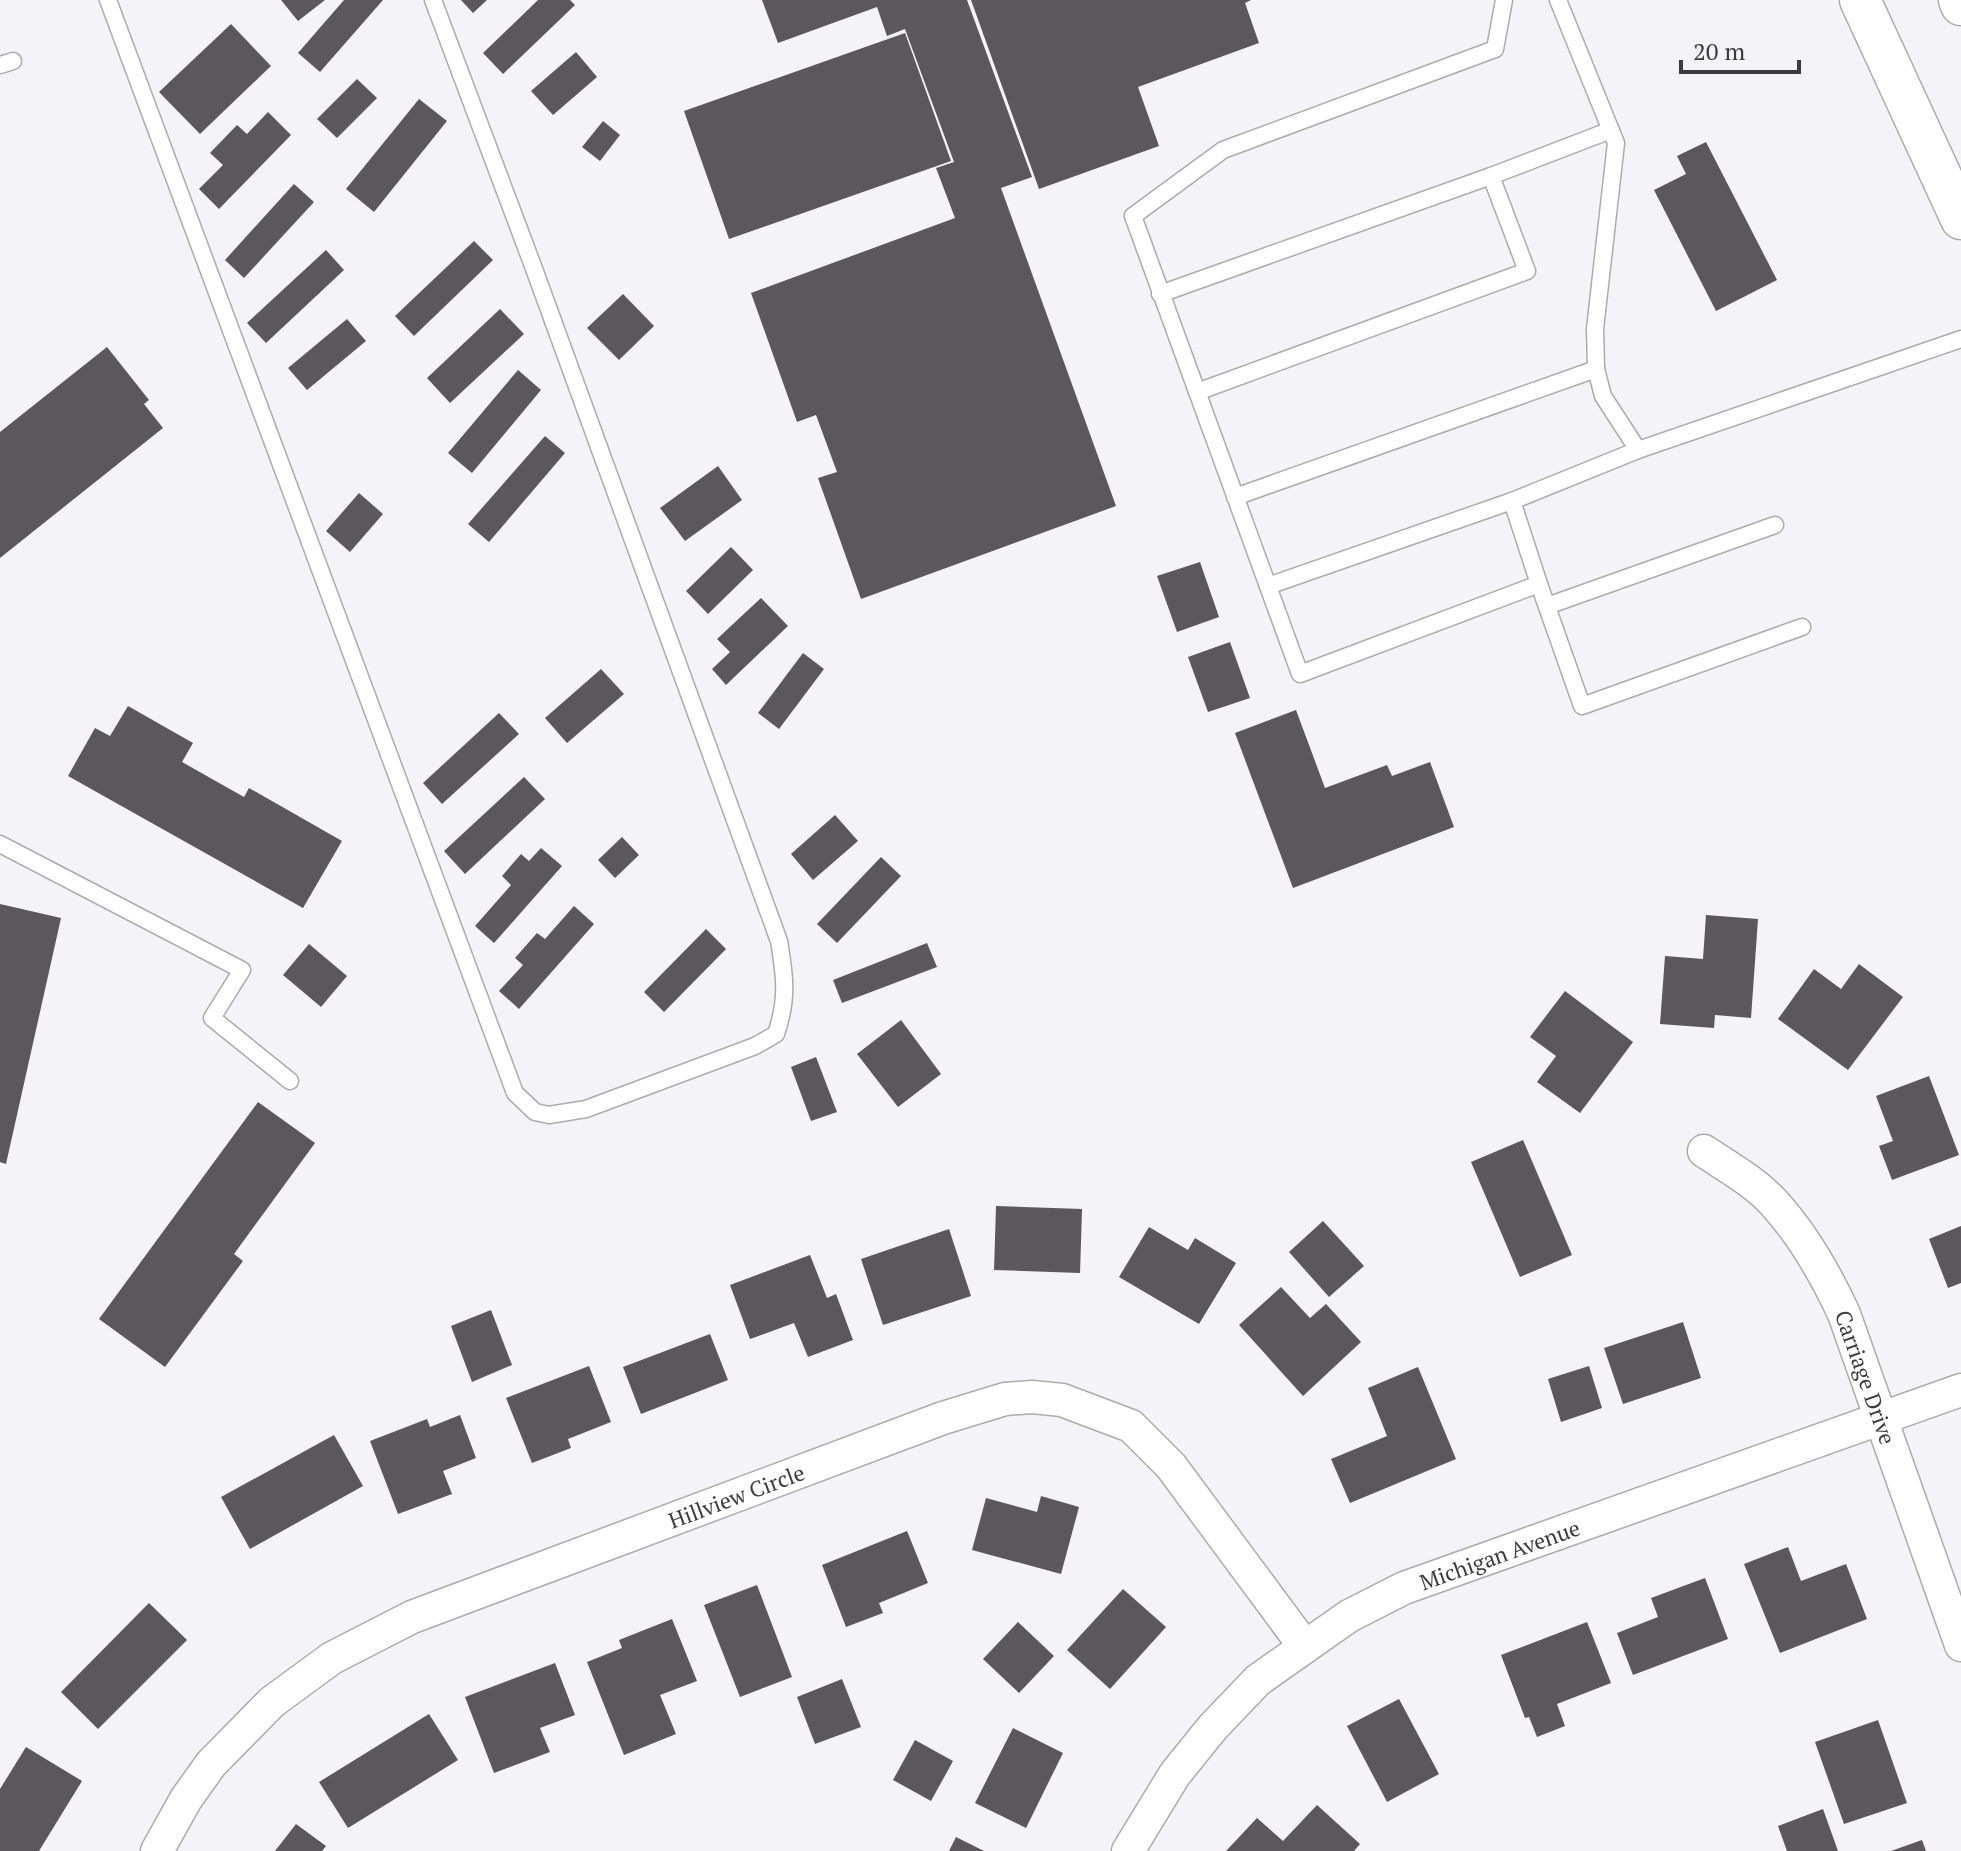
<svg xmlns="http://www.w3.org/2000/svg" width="1961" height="1851" viewBox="0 0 1961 1851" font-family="'PT Serif',serif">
  <rect width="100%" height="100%" fill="#f3f3f8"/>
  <g fill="#5a585c">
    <polygon points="281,0 325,0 298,21"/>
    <polygon points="344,0 383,0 320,72 298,53"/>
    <polygon points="461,0 487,0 473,13"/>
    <polygon points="538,0 570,0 575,5 503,74 483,53"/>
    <polygon points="762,0 967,0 1032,177 1001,188 1116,506 861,599 818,478 837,472 816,415 797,422 751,293 955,218 936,168 954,162 905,29 887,36 877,7 778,43"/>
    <polygon points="971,0 1251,0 1245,3 1259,43 1138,87 1159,146 1039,189"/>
    <polygon points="231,24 271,66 200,134 159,92"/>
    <polygon points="905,33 951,161 729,239 684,111"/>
    <polygon points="576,52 597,77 553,115 531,91"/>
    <polygon points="357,79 377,98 337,138 317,119"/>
    <polygon points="419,99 447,121 374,212 346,189"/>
    <polygon points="268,112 291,135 219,209 199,189 223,165 210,153 237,125 247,134"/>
    <polygon points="603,121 620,135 600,161 582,147"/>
    <polygon points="1706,142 1777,280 1716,311 1654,190 1686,174 1677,156"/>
    <polygon points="294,184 314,202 244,278 225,260"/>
    <polygon points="474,241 493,260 414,336 395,316"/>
    <polygon points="326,250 344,270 266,343 247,323"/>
    <polygon points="623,294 654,326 619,360 587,328"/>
    <polygon points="500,309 524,334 450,403 427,378"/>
    <polygon points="347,319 366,341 307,390 288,368"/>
    <polygon points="107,347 149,400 144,404 163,428 0,558 0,432"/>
    <polygon points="518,370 541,390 472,473 448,453"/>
    <polygon points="545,436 565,453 489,542 468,524"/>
    <polygon points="718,466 742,500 685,541 660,508"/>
    <polygon points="359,493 383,514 350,552 326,531"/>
    <polygon points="731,547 753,570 708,614 686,591"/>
    <polygon points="1200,562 1219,617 1177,632 1157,576"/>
    <polygon points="761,598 788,626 726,685 712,669 730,652 717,639"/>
    <polygon points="1230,642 1250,698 1208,712 1188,657"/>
    <polygon points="803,653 824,669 779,729 758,713"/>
    <polygon points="601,669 624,694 567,743 545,718"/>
    <polygon points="128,706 193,743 182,762 244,797 249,788 342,841 303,908 68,776 95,728 110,736"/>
    <polygon points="1296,710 1325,788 1387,765 1392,776 1430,762 1454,827 1293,888 1235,733"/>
    <polygon points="499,713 519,734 442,804 423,783"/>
    <polygon points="524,777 545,799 465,874 444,851"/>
    <polygon points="835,815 858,841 813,880 791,854"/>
    <polygon points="622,837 639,855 615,878 598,860"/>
    <polygon points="541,848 562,866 494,943 475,926 511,885 502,876 521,854 529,861"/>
    <polygon points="881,857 901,876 837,943 817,924"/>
    <polygon points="0,904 61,918 6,1164 0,1162"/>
    <polygon points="574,906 594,924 519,1009 499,991 523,965 515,958 537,933 545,939"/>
    <polygon points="1706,915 1758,919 1751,1018 1715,1015 1714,1028 1660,1024 1665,956 1703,959"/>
    <polygon points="706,929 726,949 664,1012 644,992"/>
    <polygon points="927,943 937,967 842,1003 833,980"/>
    <polygon points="309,944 347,976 321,1007 283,975"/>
    <polygon points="1859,964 1903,997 1848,1070 1778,1019 1814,969 1841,989"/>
    <polygon points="1565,991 1633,1042 1580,1113 1537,1082 1556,1056 1530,1037"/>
    <polygon points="901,1020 941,1074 898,1107 857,1054"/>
    <polygon points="816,1057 837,1112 811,1121 791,1067"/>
    <polygon points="1929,1076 1959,1155 1892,1180 1879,1146 1893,1141 1876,1096"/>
    <polygon points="258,1102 315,1143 234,1254 243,1261 165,1367 99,1319"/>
    <polygon points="1523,1140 1572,1255 1520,1277 1471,1162"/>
    <polygon points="996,1206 1082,1209 1080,1273 994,1270"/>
    <polygon points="1323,1221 1364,1266 1329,1297 1289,1252"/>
    <polygon points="1961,1226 1961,1283 1948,1288 1929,1239"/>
    <polygon points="1149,1227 1188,1250 1195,1238 1236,1263 1199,1324 1119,1277"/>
    <polygon points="949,1229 971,1296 883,1325 861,1259"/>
    <polygon points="810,1255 827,1298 836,1294 853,1340 808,1357 794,1323 750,1339 730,1285"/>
    <polygon points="1281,1287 1310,1318 1326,1304 1361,1342 1303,1396 1239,1325"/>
    <polygon points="491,1310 512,1365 472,1382 451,1326"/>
    <polygon points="1683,1322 1701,1378 1623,1404 1604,1348"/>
    <polygon points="710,1334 728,1380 641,1414 623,1367"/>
    <polygon points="589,1366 611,1422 568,1439 571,1448 532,1463 506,1398"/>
    <polygon points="1589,1366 1602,1408 1561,1422 1548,1379"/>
    <polygon points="1418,1367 1456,1459 1350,1503 1331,1459 1387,1436 1368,1388"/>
    <polygon points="460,1415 476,1458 443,1471 452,1494 398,1514 370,1441 427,1419 430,1427"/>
    <polygon points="334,1435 363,1486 250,1549 221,1497"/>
    <polygon points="1041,1496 1079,1507 1061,1574 972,1550 986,1498 1037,1512"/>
    <polygon points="907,1531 928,1583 879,1603 883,1613 846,1627 822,1565"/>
    <polygon points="1788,1547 1801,1581 1846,1564 1867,1619 1780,1653 1744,1564"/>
    <polygon points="1705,1578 1728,1639 1633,1675 1617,1633 1658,1617 1651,1598"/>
    <polygon points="757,1585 792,1677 740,1697 704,1605"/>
    <polygon points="1123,1589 1166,1627 1110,1689 1067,1650"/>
    <polygon points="149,1603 187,1640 98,1729 61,1692"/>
    <polygon points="672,1619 697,1681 660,1695 676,1734 624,1755 587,1662 622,1648 619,1640"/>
    <polygon points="1018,1622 1054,1656 1019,1693 983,1659"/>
    <polygon points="1587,1622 1611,1683 1557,1704 1565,1726 1537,1737 1529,1717 1525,1718 1501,1655"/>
    <polygon points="555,1663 575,1715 540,1728 550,1752 494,1773 465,1697"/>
    <polygon points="842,1679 861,1727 815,1744 797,1697"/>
    <polygon points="1399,1699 1439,1774 1387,1802 1347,1726"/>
    <polygon points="429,1714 458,1760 348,1828 319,1782"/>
    <polygon points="1878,1720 1907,1803 1844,1824 1815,1742"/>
    <polygon points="1013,1728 1063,1753 1026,1828 975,1803"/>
    <polygon points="915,1740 953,1761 931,1801 893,1780"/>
    <polygon points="26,1747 82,1781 39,1851 0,1851 0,1789"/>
    <polygon points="1317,1805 1360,1844 1354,1851 1226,1851 1257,1818 1283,1841"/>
    <polygon points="1823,1809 1838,1851 1787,1851 1778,1826"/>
    <polygon points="296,1824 326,1846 322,1851 275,1851"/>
    <polygon points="956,1837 984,1851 949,1851"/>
    <polygon points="1922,1840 1926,1851 1891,1851"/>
  </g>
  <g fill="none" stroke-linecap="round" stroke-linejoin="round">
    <g stroke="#ababb0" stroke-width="19">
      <g id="service">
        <path d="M108,0L515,1093L535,1112L549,1115L586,1109L755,1046L776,1034C788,999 785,977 779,941L533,266L433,0"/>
        <polyline points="1504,0 1495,49 1223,150 1133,216 1300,674 1539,584 1582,706 1802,627"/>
        <polyline points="1558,0 1616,143 1595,329 1596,369 1603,396 1638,450 1961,339"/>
        <polyline points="0,65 13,61"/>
        <polyline points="1160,294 1491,176"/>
        <polyline points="1197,392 1527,271 1491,176 1611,130"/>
        <polyline points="1235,497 1596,369"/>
        <polyline points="1539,584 1512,501 1638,450"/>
        <polyline points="1268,586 1512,501"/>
        <polyline points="1547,606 1775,525"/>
        <polyline points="0,844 242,970 212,1018 290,1081"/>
      </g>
    </g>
    <g stroke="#ababb0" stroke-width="35">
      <g id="minor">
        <path id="s1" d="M1704,1151C1728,1167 1755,1182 1774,1203C1804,1236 1826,1275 1844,1314L1961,1645"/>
        <path id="s2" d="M157,1851L186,1799L211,1764L272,1702L332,1658L412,1617L943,1418L1005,1399L1032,1397L1062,1400L1131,1426L1171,1466L1305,1647"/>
        <path id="s3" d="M1128,1851L1175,1774L1213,1727L1258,1680L1349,1616L1404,1588L1961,1390"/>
      </g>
    </g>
    <g stroke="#ababb0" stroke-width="43">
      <g id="tertiary">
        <polyline points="1860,0 1961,219"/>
        <polyline points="1959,0 1961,5"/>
      </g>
    </g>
    <use href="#service" stroke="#fff" stroke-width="16"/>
    <use href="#minor" stroke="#fff" stroke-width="32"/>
    <use href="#tertiary" stroke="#fff" stroke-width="40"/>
  </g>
  <g text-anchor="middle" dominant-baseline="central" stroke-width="8" stroke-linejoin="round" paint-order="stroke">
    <g font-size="22" fill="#3c3c3e" stroke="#f3f3f8">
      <text stroke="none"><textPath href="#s1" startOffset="286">Carriage Drive</textPath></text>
      <text stroke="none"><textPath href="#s2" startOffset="700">Hillview Circle</textPath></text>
      <text stroke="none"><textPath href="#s3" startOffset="490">Michigan Avenue</textPath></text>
    </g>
  </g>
  <path d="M1681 60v12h118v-12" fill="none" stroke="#3c3c3e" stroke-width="4"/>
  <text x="1693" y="60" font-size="24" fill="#3c3c3e" stroke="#f3f3f8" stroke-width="6" paint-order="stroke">20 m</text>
</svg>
